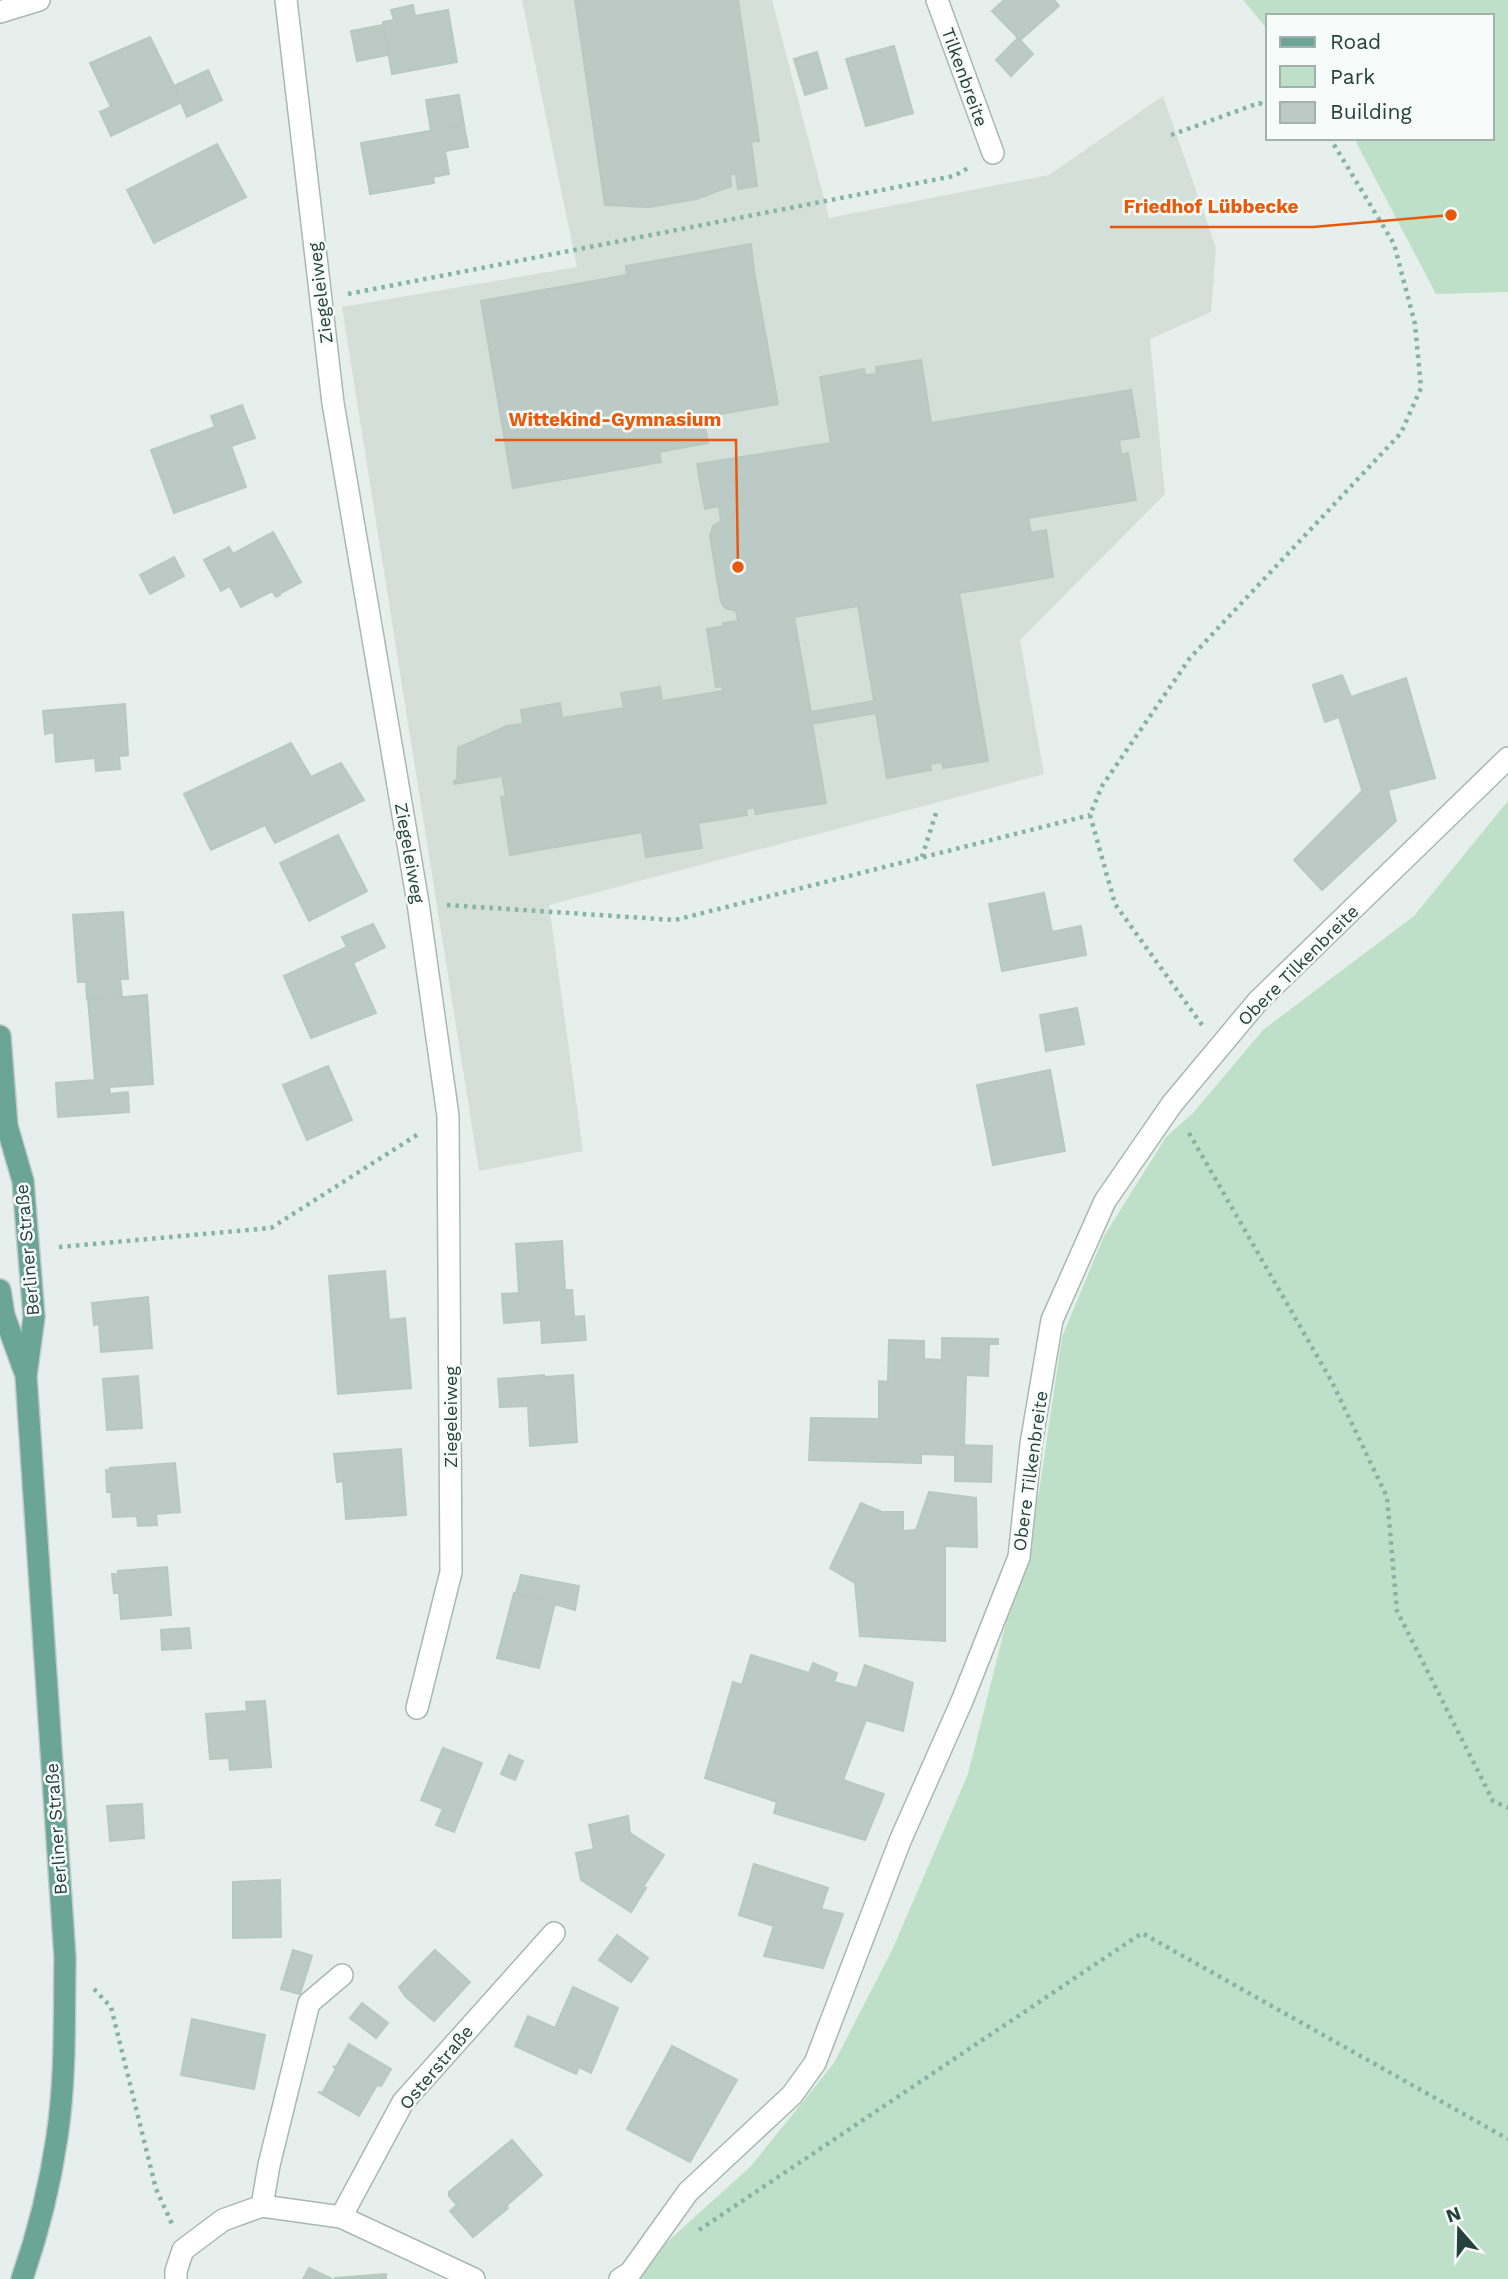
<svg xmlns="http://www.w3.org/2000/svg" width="1508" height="2279" viewBox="0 0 1508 2279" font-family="'Work Sans',sans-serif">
  <rect width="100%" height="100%" fill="#e6efeb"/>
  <polygon fill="#d4dfda" points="522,0 772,0 829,218 1049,175 1163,96 1216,248 1211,312 1150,339 1165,494 1020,640 1044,774 549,905 583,1151 479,1171 342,307 577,267"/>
  <g fill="#bfe0c8">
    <polygon points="1243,0 1508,0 1508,292 1436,294 1354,138 1492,138 1492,16 1268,16 1268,30"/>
    <polygon points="1508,801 1508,2279 617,2279 644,2263 751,2166 834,2063 893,1948 968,1774 1039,1492 1062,1337 1104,1236 1166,1137 1193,1113 1263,1030 1414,916"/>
  </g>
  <g fill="#bbcac4" stroke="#b8c9c2" stroke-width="2" fill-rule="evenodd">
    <polygon points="575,0 738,0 759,141 751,142 757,186 738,189 736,174 730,174 731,186 696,199 649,207 605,205"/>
    <polygon points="1004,0 1054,0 1059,6 1020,40 992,11"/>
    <polygon points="413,5 415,16 448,10 457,62 392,74 383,22 394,20 391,10"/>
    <polygon points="383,25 388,55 357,61 351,31"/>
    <polygon points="150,37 182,102 111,136 100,112 111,107 90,63"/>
    <polygon points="1018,38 1033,54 1011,76 996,60"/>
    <polygon points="894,46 913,113 866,126 846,59"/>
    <polygon points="817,52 827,88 805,95 794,59"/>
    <polygon points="208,70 222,100 187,117 174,86"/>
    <polygon points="459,95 464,125 431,131 426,100"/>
    <polygon points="464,125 468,147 445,151 449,174 433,177 434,183 370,194 361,143"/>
    <polygon points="217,144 246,197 154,243 127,190"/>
    <polygon points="751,244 754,271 778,404 703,417 708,443 659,452 661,462 513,488 481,301 627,275 626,266"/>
    <path d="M921,360L931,423L1131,390L1139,437L1119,440L1121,455L1128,453L1136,500L1028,518L1031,533L1046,530L1053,577L959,593L988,761L943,768L942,762L930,764L931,770L887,778L876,713L812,724L826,803L756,814L754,807L746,809L747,815L698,823L702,848L646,857L642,832L510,855L501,797H506L502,776L454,784V781L457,780L458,748L507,726L523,724L521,710L560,703L562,718L624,708L621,693L660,687L662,701L723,691L722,686L716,687L707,629L724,626L723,623L738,621L736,611L725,608L721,602L710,536L713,526L721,521L719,506L705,509L697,464L831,443L820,377L864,369L865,375L877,374L876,367ZM858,606L874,701L811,712L794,617Z"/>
    <polygon points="242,405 255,438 231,446 246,487 174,513 151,450 215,427 211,416"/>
    <polygon points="273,532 301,582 279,594 280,595 276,597 272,591 241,607 230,586 221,591 204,560 229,547 233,554"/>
    <polygon points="174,557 184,576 150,594 140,575"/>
    <polygon points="1342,675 1351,697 1406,678 1435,778 1364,796 1339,717 1325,722 1313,685"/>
    <polygon points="125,704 128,755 119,756 120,769 96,771 95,758 56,762 54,732 45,734 43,711"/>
    <polygon points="291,743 311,777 341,763 364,800 275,843 265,825 211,850 184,794"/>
    <polygon points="1363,790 1364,796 1388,790 1396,821 1322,890 1294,860"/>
    <polygon points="338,835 367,891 309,921 280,863"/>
    <polygon points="1044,893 1052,932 1081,926 1086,955 1002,971 989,904"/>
    <polygon points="123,912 128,979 120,979 122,997 87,999 86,982 78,982 73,915"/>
    <polygon points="373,924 385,947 353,963 376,1013 311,1038 284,976 347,947 342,937"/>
    <polygon points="147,995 153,1084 109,1087 110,1094 128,1092 129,1112 58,1117 56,1083 95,1080 88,1000"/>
    <polygon points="1077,1008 1084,1044 1046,1051 1040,1015"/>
    <polygon points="328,1066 352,1120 307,1140 283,1085"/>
    <polygon points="1050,1070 1065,1151 993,1165 977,1085"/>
    <polygon points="562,1241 565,1290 572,1290 574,1317 584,1316 586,1340 542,1343 541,1320 504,1323 502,1294 519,1293 516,1244"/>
    <polygon points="385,1271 389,1320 405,1318 411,1388 338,1394 329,1276"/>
    <polygon points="148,1297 152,1348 101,1352 99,1324 94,1325 92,1303"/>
    <polygon points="942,1338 998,1339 998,1344 989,1344 988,1376 966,1375 964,1445 955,1445 955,1455 921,1454 921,1463 809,1460 811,1418 879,1419 879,1381 888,1382 889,1340 924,1341 924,1359 942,1360"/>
    <polygon points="544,1375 544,1377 573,1375 577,1442 530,1446 528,1406 500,1407 498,1379"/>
    <polygon points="138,1376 142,1428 107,1430 103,1379"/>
    <polygon points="955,1445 992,1446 991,1482 955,1481"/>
    <polygon points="401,1449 406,1515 346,1519 343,1481 337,1482 334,1454"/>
    <polygon points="175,1463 180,1512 156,1514 157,1525 138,1526 137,1516 113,1517 111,1492 107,1492 106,1470 110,1470 110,1468"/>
    <polygon points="929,1492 976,1498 977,1547 945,1546 945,1641 860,1636 855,1583 830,1568 861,1503 882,1512 903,1512 903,1531 916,1530"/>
    <polygon points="167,1567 171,1615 121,1619 119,1593 114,1593 112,1574 118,1574 118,1571"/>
    <polygon points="521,1575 579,1586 575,1610 516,1593"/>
    <polygon points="514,1593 555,1603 539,1668 497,1658"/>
    <polygon points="189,1628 191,1648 162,1650 161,1630"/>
    <polygon points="751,1655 809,1673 813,1663 837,1673 834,1682 857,1688 865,1665 913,1683 903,1731 866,1720 843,1780 884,1794 865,1840 774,1813 777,1802 705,1778 733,1682 742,1685"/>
    <polygon points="265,1701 271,1767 230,1770 229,1758 210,1759 206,1714 247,1711 246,1702"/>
    <polygon points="443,1748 482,1763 454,1832 436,1825 443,1809 421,1800"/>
    <polygon points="509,1755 523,1761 515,1780 501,1774"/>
    <polygon points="142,1804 144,1838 110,1841 107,1806"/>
    <polygon points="628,1816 630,1833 664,1855 643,1887 646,1888 631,1912 581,1880 576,1853 594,1849 589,1825"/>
    <polygon points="754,1864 828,1888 821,1909 843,1914 823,1968 764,1956 774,1926 739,1915"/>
    <polygon points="280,1880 281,1937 233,1938 233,1882"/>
    <polygon points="617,1935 648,1958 631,1982 599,1960"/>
    <polygon points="293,1950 312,1956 300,1994 281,1989"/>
    <polygon points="435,1950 470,1982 434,2021 406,1997 399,1987"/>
    <polygon points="573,1987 618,2008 591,2073 579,2067 576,2074 515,2046 528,2016 555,2028"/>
    <polygon points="362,2003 388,2023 376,2038 350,2018"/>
    <polygon points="192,2019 265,2035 254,2089 181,2075"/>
    <polygon points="349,2044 391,2069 381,2086 377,2085 359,2116 318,2092 322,2093 336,2069 333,2066 336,2067"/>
    <polygon points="672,2046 737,2080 690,2162 627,2129"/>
    <polygon points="512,2140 542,2175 506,2206 508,2208 473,2237 450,2211 457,2205 449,2196 449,2192"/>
    <polygon points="309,2268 332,2279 303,2279"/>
    <polygon points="386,2274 386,2279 335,2279 335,2278"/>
  </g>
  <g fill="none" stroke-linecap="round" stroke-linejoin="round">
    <g stroke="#a8b8b2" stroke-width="24">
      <g id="street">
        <polyline points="286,0 333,403 418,903 448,1116 451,1572 417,1708"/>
        <polyline points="937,0 993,153"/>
        <polyline points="0,12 39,0"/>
        <polyline points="262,2206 269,2165 309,2003 342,1975"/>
        <polyline points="341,2217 403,2102 554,1933"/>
        <polyline points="176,2279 176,2271 183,2250 223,2220 262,2206 341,2217 474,2279"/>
        <polyline points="620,2279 630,2273 688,2192 792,2095 815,2063 900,1841 962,1701 1019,1557 1031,1444 1052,1320 1105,1201 1172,1104 1258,1001 1508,758"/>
      </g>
    </g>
    <g stroke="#c2cac8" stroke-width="24">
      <g id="primary">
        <path d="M0,1036L7,1126L23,1181L34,1317L26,1376L65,1958C64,2018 66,2078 57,2137C50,2185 38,2233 22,2279"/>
        <polyline points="0,1290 4,1315 24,1370"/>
      </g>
    </g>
    <g stroke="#86b3a5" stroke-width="4.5" stroke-dasharray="3.5 5" stroke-linecap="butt">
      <polyline points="1171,135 1259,103 1268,107"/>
      <polyline points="348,294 954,176 970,167"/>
      <polyline points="922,857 937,810"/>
      <polyline points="447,905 675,920 1090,815"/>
      <polyline points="1202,1025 1115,904 1090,815 1102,786 1190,658 1401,433 1421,388 1415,324 1394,244 1330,138"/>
      <polyline points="1189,1133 1332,1382 1387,1497 1397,1611 1493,1801 1508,1808"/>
      <polyline points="59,1247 271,1228 420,1133"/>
      <polyline points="94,1989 111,2007 156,2189 172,2224"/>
      <polyline points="699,2230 1142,1933 1508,2139"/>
    </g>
    <use href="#street" stroke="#fff" stroke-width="21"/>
    <use href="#primary" stroke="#6aa596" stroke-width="21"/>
  </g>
  <g text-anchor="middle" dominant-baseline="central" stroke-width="5" stroke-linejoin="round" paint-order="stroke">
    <g font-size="18" fill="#24423a" stroke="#f7fbf9">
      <text transform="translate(965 77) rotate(70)">Tilkenbreite</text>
      <text transform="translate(320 293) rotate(-97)">Ziegeleiweg</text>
      <text transform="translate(410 853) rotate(80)">Ziegeleiweg</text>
      <text transform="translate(1298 965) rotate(-45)">Obere Tilkenbreite</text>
      <text transform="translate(27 1250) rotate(-95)">Berliner Straße</text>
      <text transform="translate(450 1417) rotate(-90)">Ziegeleiweg</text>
      <text transform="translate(1030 1471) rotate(-82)">Obere Tilkenbreite</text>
      <text transform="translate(56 1829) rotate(-94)">Berliner Straße</text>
      <text transform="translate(436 2067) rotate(-50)">Osterstraße</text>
    </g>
  </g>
  <path fill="none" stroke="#e8590c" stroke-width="2.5" d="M1451 215L1313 227H1110M738 567L736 440H495"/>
  <g fill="#e8590c" stroke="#f7fbf9" stroke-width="2.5">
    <circle cx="1451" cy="215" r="7"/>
    <circle cx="738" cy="567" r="7"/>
  </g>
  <g font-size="19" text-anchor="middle" font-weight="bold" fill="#e8590c" stroke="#f7fbf9" stroke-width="5" stroke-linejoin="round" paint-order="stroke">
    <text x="1211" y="213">Friedhof Lübbecke</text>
    <text x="615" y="426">Wittekind-Gymnasium</text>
  </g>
  <rect x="1266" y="14" width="228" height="126" fill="#f7fbf9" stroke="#a3b1ad" stroke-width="2"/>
  <rect x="1280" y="37" width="35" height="10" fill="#6aa596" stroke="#a3b1ad" stroke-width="2"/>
  <text x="1330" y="49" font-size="21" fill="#24423a">Road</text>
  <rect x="1280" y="66" width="35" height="21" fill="#bfe0c8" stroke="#a3b1ad" stroke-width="2"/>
  <text x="1330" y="84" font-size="21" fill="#24423a">Park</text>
  <rect x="1280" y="102" width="35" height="21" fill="#bbcac4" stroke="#a3b1ad" stroke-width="2"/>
  <text x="1330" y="119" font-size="21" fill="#24423a">Building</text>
  <g transform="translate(1459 2230) rotate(340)" stroke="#f7fbf9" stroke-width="5" paint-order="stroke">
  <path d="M0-5L12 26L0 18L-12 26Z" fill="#24423a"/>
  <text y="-10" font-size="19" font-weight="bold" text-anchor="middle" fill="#24423a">N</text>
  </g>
</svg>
